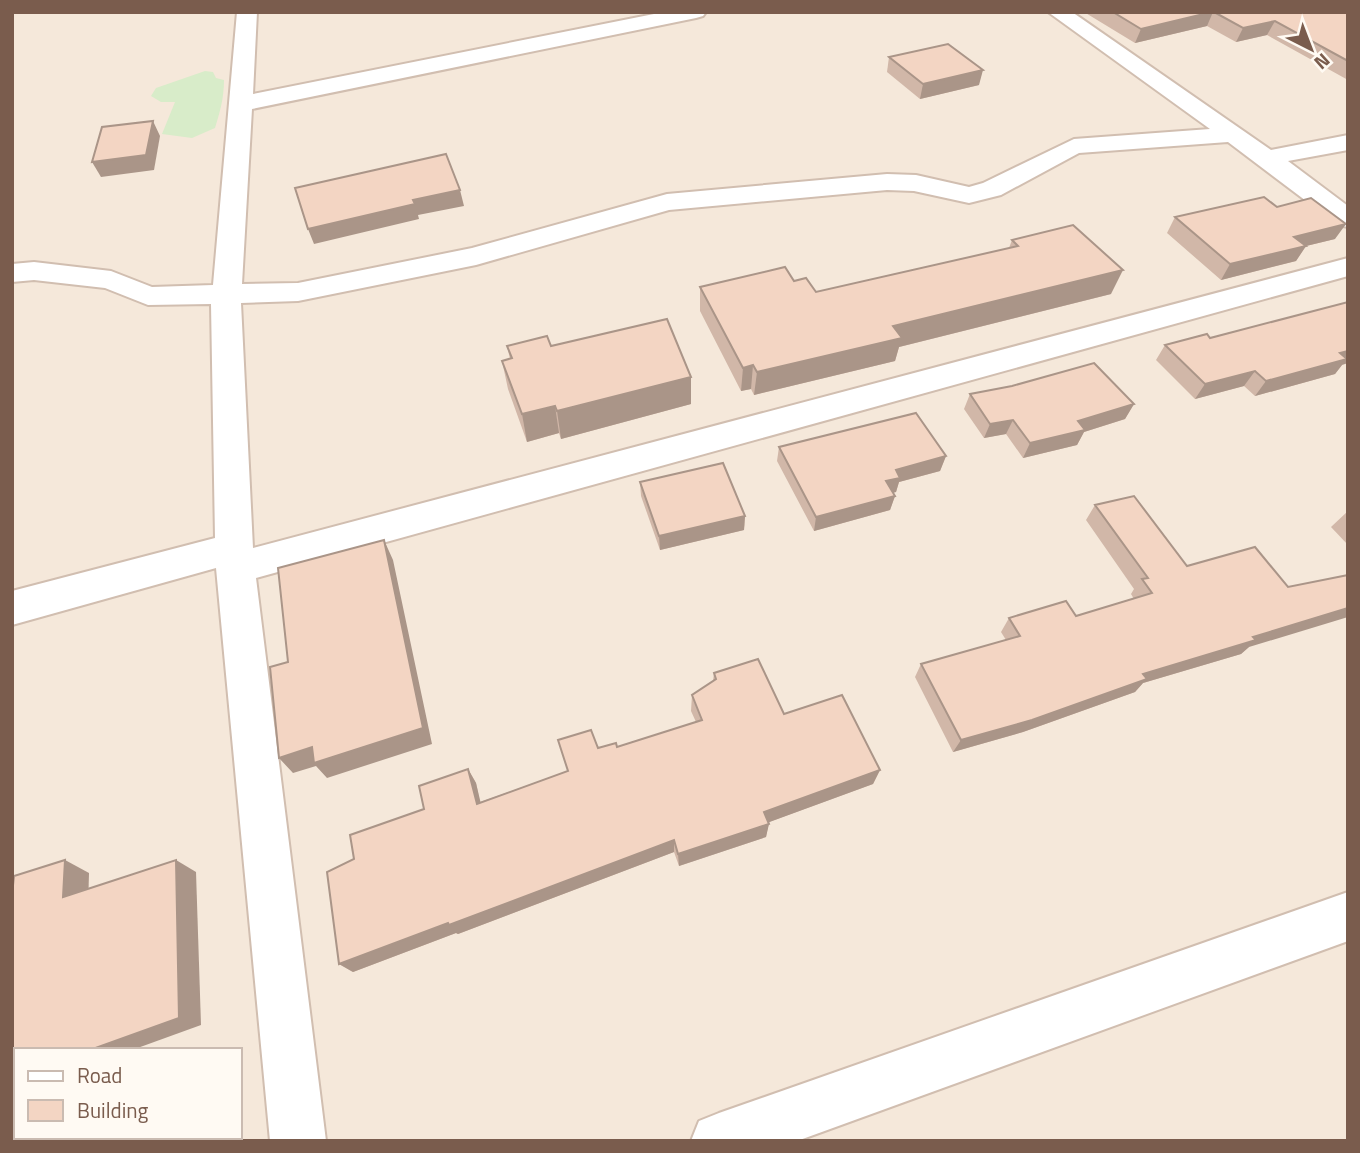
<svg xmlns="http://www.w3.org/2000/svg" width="1360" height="1153" viewBox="0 0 1360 1153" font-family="'Titillium Web',sans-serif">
  <rect width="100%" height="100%" fill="#fdf6ec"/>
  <path fill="#f5e8da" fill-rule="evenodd" d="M12,12H1348V1141H12ZM16,1050H240V1137H16Z"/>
  <path fill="#d8ecc9" d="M205,71L213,72L216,78L224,80C224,98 220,112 215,128L192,138L162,134L175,102H161L151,96L156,88Z"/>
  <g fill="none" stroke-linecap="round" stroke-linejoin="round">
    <g stroke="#d1beb0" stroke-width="4">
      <g id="minor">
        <polygon points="237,12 257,12 253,94 664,12 706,12 703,16 696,18 252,109 242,284 298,283 472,248 667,194 887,174 916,175 969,187 983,183 1074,139 1210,129 1048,12 1072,12 1271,150 1348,135 1348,150 1288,161 1348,206 1348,227 1338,225 1228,142 1079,153 1001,195 969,203 914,191 887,190 669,210 476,265 298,301 241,303 253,548 1348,258 1348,276 256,578 326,1141 270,1141 216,568 12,625 12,591 215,538 211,304 148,305 105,288 34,280 12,282 12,264 34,262 111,271 152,287 213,285"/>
        <polygon points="1348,892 1348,941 797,1141 691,1141 699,1121 719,1113"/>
      </g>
    </g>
    <use href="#minor" fill="#fff" fill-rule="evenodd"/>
  </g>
  <g fill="#d1b7a8">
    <polygon points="1084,12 1348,12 1348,80 1267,35 1236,42 1207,26 1135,43"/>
    <polygon points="889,57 979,85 920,99 887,72"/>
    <polygon points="1277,207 1335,239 1306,246 1296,261 1221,280 1167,233 1175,217"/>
    <polygon points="1012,240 1111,294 899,347 895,361 754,395 751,389 741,391 700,311 700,287 794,281 816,292 1009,248"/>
    <polygon points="1210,338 1342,365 1335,374 1255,396 1244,386 1195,399 1156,360 1165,345"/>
    <polygon points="507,346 551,346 691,377 691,404 561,439 559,433 527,442 508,389 502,361 510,359"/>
    <polygon points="970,394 1134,404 1125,419 1084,432 1077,445 1023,458 1006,434 984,438 964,409"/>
    <polygon points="779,447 946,456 940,471 899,482 896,492 893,493 895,496 890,510 814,531 777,461"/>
    <polygon points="640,482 745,516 744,530 660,550 641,496"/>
    <polygon points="1095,505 1249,647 1241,654 1143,683 1135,692 1023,732 953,752 915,677 921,664 1006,640 1001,632 1009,618 1076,616 1134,599 1131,594 1134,589 1086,520"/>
    <polygon points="1348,511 1348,545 1331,527"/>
    <polygon points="714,673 880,770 873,784 769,822 766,837 679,866 674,852 458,934 456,933 353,972 339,964 354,859 424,809 468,769 476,783 480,802 568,771 558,740 598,748 617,747 696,722 691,711 692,695 713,681"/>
  </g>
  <g fill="#aa9588">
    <polygon points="1213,12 1207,26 1135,43 1141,29"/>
    <polygon points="1275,21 1267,35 1236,42 1243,28"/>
    <polygon points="983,70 979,85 920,99 923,84"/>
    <polygon points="153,121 160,136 154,170 101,177 92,162"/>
    <polygon points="460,190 464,206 418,215 419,219 314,244 308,229 413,200"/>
    <polygon points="1346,224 1335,239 1306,246 1296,261 1221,280 1230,264 1294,237"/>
    <polygon points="1123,270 1111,294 899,347 895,361 754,395 757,372 893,326"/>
    <polygon points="1348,351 1348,363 1342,365 1335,374 1255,396 1266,381 1340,353"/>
    <polygon points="753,365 751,389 741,391 743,368"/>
    <polygon points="1255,371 1244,386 1195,399 1205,384"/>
    <polygon points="691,377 691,404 561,439 557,411"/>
    <polygon points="1134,404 1125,419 1084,432 1077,445 1023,458 1030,443 1078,421"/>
    <polygon points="555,406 559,433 527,442 522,414"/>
    <polygon points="1013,420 1006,434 984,438 990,424"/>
    <polygon points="946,456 940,471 899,482 896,492 882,495 886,481 896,470"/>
    <polygon points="895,496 890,510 814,531 816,517"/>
    <polygon points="745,516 744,530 660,550 659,536"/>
    <polygon points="384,540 393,560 432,744 327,778 316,766 293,773 279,758 312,747"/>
    <polygon points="1348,608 1348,617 1249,647 1241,654 1143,683 1135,692 1023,732 953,752 961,740 1143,674 1253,637"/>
    <polygon points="468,769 476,783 484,817 477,804"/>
    <polygon points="880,770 873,784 761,825 764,812"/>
    <polygon points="769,824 766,837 679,866 678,854"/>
    <polygon points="674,840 674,852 458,934 456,933 353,972 339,964 448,923"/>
    <polygon points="65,860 89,873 88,908 63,897"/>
    <polygon points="176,860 196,872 201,1025 132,1050 90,1050"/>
    <polygon points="16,1076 16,1092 12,1093 12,1078"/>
  </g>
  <g fill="#f3d5c3" stroke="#aa9588" stroke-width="2">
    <polygon points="1113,12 1212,12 1141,29"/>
    <polygon points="1214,12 1348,12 1348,61 1275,21 1243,28"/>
    <polygon points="948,44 983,70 923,84 889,57"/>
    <polygon points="153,121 146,155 92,162 102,127"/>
    <polygon points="446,154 460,190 413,200 415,204 308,229 295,188"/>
    <polygon points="1264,197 1277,207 1311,198 1346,224 1294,237 1306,246 1230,264 1175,217"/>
    <polygon points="1073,225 1123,270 893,326 902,338 757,372 753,365 743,368 700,287 785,267 794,281 806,278 816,292 1018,246 1012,240"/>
    <polygon points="1348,302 1348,351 1340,353 1347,359 1266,381 1255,371 1205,384 1165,345 1207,334 1210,338"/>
    <polygon points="667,319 691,377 557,411 555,406 522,414 502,361 512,358 507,346 547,336 551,346"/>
    <polygon points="1094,363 1134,404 1078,421 1085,430 1030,443 1013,420 990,424 970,394 1012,386"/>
    <polygon points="916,413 946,456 896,470 900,478 886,481 895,496 816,517 779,447"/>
    <polygon points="723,463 745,516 659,536 640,482"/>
    <polygon points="1134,496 1187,566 1255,547 1288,587 1348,575 1348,608 1253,637 1256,640 1143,674 1147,679 1032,720 961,740 921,664 1020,636 1009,618 1066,601 1076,616 1152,593 1142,579 1148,578 1095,505"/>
    <polygon points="384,540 423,728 314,763 312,747 279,758 270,667 288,662 278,568"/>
    <polygon points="758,659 784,714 842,695 880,770 764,812 769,824 678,854 674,840 449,925 448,923 339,964 327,872 354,859 350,835 424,809 419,786 468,769 477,804 568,771 558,740 591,730 598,748 616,743 617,747 702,720 692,695 716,679 714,673"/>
    <polygon points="65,860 63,897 176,860 179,1018 90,1050 16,1050 16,1076 12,1078 12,895 14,876"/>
  </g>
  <rect width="1360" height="1153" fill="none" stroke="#7a5c4d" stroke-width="28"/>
  <rect x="14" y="1048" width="228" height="91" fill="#fffaf3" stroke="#cabbb1" stroke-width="2"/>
  <rect x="28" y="1071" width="35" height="10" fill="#ffffff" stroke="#cabbb1" stroke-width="2"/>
  <text x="77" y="1083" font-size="21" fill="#7a5c4d">Road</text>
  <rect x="28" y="1100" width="35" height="21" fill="#f3d5c3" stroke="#cabbb1" stroke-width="2"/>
  <text x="77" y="1118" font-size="21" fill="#7a5c4d">Building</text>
  <g transform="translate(1311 49) rotate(138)" stroke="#fffaf3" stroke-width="5" paint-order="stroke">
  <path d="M0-5L12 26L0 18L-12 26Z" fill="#7a5c4d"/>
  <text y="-10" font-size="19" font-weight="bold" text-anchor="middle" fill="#7a5c4d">N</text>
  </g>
</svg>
